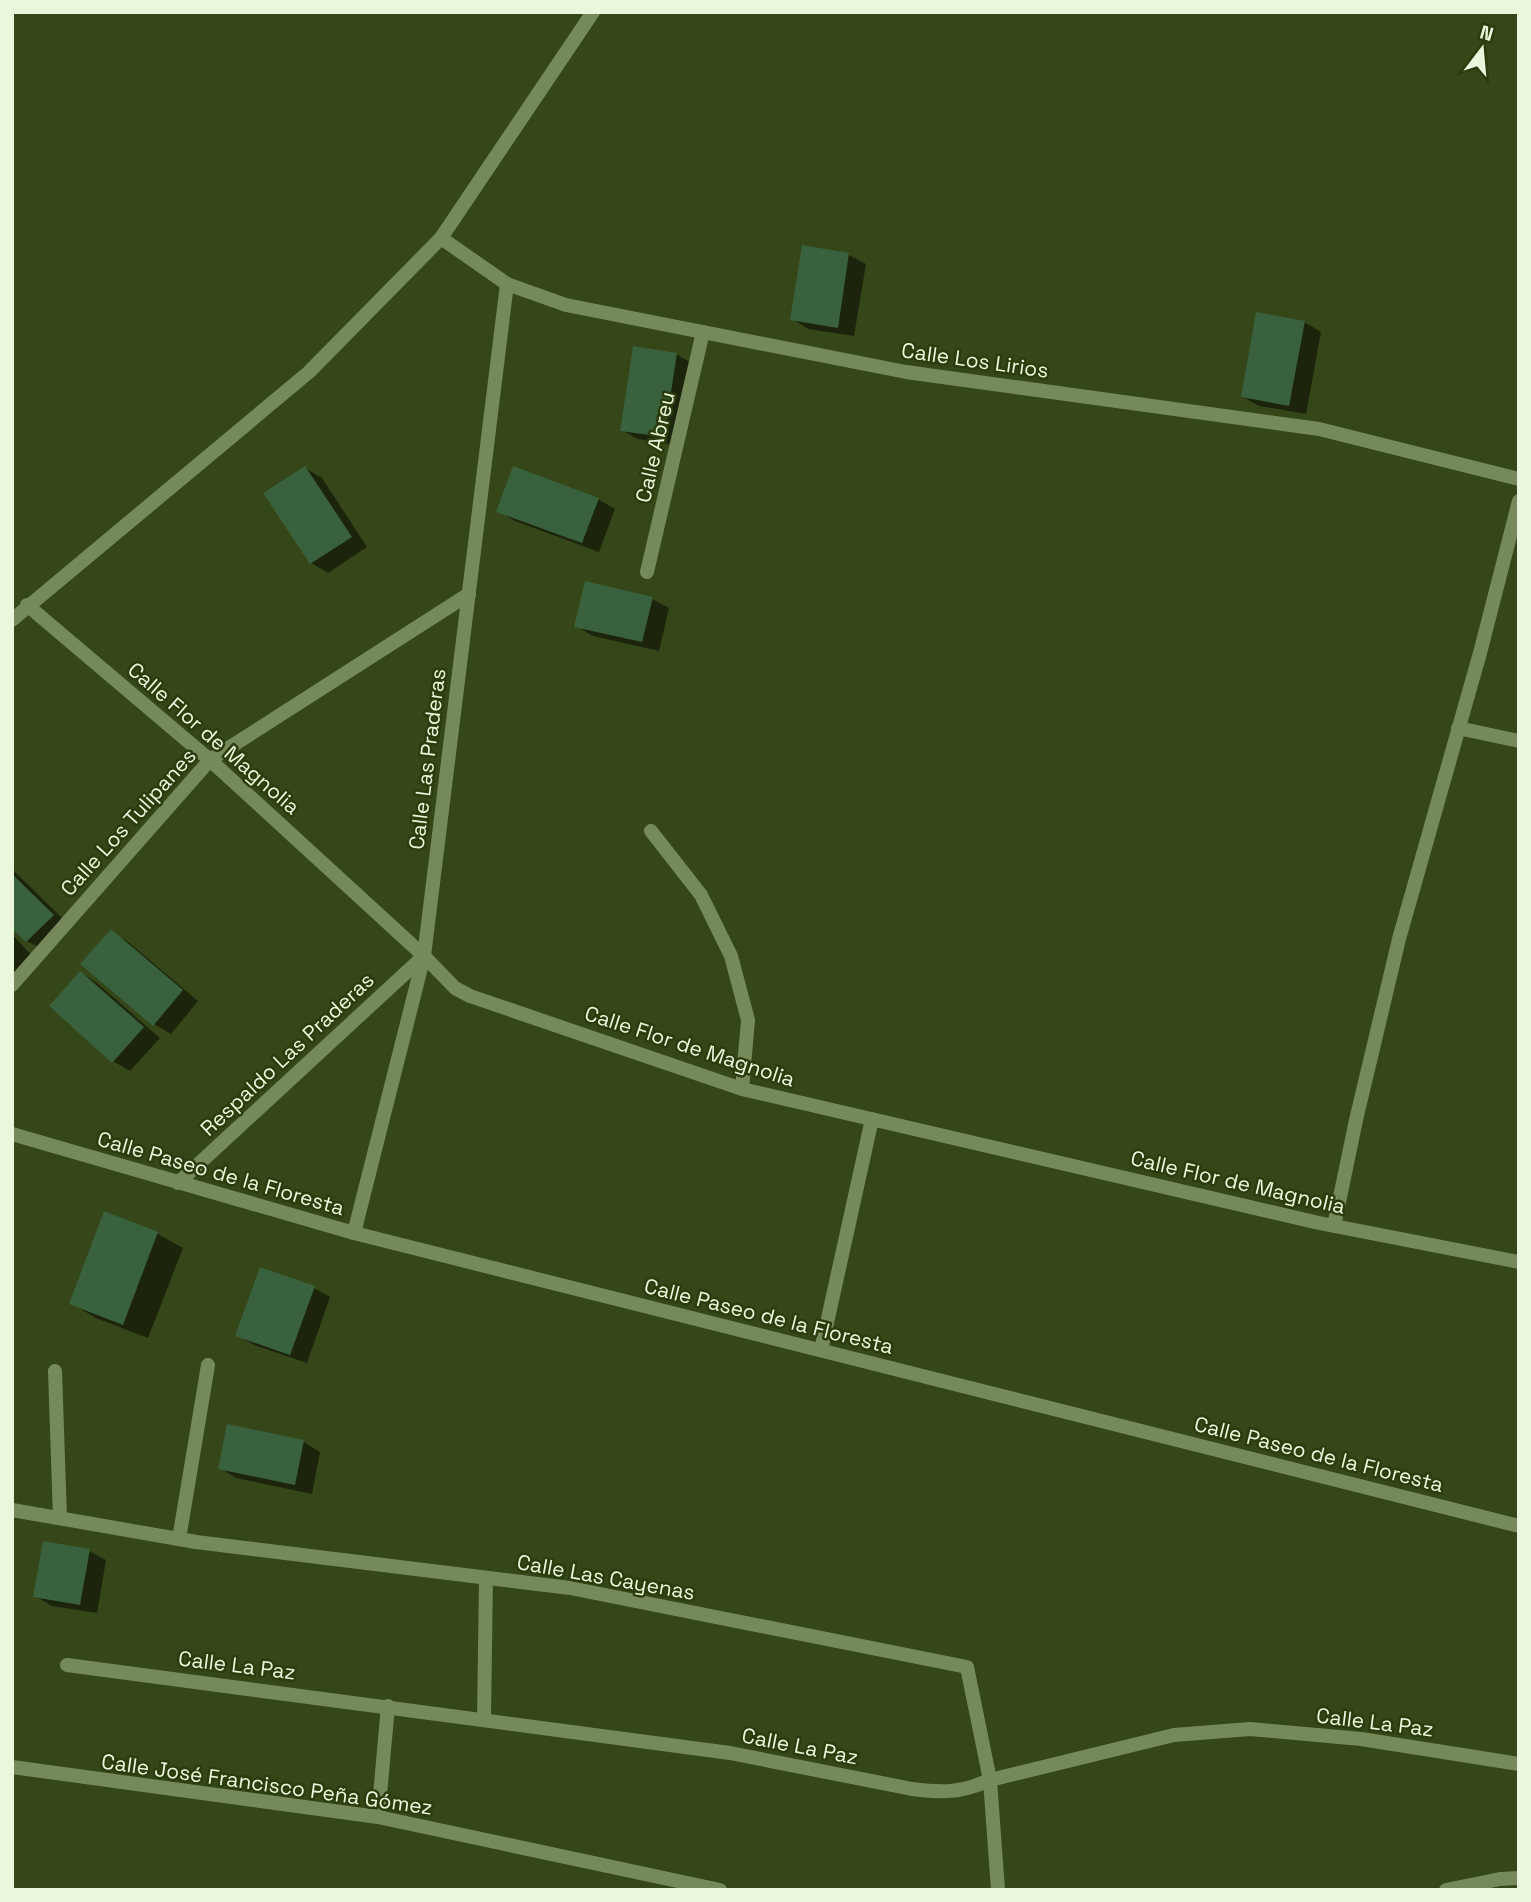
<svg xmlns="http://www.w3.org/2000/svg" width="1531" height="1902" viewBox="0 0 1531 1902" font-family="'Space Grotesk',sans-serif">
  <rect width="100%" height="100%" fill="#354618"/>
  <g fill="#0007">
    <polygon points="803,247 849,255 866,264 854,336 808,329 792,319"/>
    <polygon points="1304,322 1321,332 1306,414 1259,406 1243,397"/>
    <polygon points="676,354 693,364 681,446 638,439 621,430"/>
    <polygon points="305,468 322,478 367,547 328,573 311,563"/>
    <polygon points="598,499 615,509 599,552 515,521 498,511"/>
    <polygon points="652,599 669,608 659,651 593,636 576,626"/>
    <polygon points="12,869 69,925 44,950 27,941 12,926"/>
    <polygon points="111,932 127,941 198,1001 171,1034 154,1024"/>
    <polygon points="12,934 33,957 12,975"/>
    <polygon points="81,973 97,983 160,1038 130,1071 113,1061"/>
    <polygon points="105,1214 158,1234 183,1248 148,1338 96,1318 71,1303"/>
    <polygon points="314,1288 330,1297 307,1363 254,1345 237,1335"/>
    <polygon points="304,1442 320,1452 312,1494 236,1478 220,1468"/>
    <polygon points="89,1551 106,1560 97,1613 52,1606 35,1596"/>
  </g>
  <g fill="#39613d">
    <polygon points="802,245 849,253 838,328 790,320"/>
    <polygon points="1256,312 1305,321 1289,406 1241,397"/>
    <polygon points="633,346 677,353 664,437 620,431"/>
    <polygon points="305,466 352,537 310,564 263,493"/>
    <polygon points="513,466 599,498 582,543 496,512"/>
    <polygon points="585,581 653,597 642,642 574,627"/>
    <polygon points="12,874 54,915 26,942 12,929"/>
    <polygon points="111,929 183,990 153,1026 80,964"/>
    <polygon points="80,971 144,1027 112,1063 49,1006"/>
    <polygon points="104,1211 158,1232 123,1325 69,1304"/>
    <polygon points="260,1267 315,1286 290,1355 235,1336"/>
    <polygon points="227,1424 304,1440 295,1485 218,1469"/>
    <polygon points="43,1541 90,1549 80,1605 33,1597"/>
  </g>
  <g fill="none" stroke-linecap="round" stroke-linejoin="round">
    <g stroke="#76895b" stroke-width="14">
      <polyline points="55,1371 60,1518"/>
      <polyline points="179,1539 208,1365"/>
    </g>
    <g stroke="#76895b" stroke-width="14">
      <polyline points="441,238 507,284 566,305 906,372 1319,429 1519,479"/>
      <polyline points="647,572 703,332"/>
      <polyline points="27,605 210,760 424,956 455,988 470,996 742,1089 1319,1223 1519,1262"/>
      <polyline points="12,620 309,372 441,238 593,12"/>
      <polyline points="1458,728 1519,741"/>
      <polyline points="651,831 701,895 731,956 748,1020 742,1089"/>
      <polyline points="12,985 210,760 469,594"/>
      <polyline points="12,1134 354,1233 1519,1526"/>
      <polyline points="178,1183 424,956"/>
      <polyline points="1334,1226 1356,1120 1399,939 1480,653 1519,501"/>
      <polyline points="354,1233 424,956 507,284"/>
      <polyline points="821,1350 872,1119"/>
      <polyline points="12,1510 196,1542 570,1588 967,1667 990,1780 998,1890"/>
      <path d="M67,1665L730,1753L912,1789C943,1793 960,1793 990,1780L1174,1735L1250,1729L1361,1739L1519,1764"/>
      <polyline points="484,1719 486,1578"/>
      <polyline points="12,1767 378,1817 720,1890"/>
      <polyline points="378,1817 388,1706"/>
      <polyline points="1446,1890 1500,1879 1519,1878"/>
    </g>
  </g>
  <g text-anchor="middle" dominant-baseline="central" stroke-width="5" stroke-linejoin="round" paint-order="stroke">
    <g font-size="21" fill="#ebf7dd" stroke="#2b3c0d">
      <text transform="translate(975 360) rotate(8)">Calle Los Lirios</text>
      <text transform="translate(655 447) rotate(-77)">Calle Abreu</text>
      <text transform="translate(214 738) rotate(41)">Calle Flor de Magnolia</text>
      <text transform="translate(427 759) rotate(-83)">Calle Las Praderas</text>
      <text transform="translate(128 822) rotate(-48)">Calle Los Tulipanes</text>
      <text transform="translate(690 1046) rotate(18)">Calle Flor de Magnolia</text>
      <text transform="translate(287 1054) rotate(-43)">Respaldo Las Praderas</text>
      <text transform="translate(221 1173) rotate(16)">Calle Paseo de la Floresta</text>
      <text transform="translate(1238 1182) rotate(13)">Calle Flor de Magnolia</text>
      <text transform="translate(769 1316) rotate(14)">Calle Paseo de la Floresta</text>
      <text transform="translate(1319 1454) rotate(14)">Calle Paseo de la Floresta</text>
      <text transform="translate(606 1577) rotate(10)">Calle Las Cayenas</text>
      <text transform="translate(237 1665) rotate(7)">Calle La Paz</text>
      <text transform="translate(1375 1722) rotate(7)">Calle La Paz</text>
      <text transform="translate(800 1746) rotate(11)">Calle La Paz</text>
      <text transform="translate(267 1784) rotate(8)">Calle José Francisco Peña Gómez</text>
    </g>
  </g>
  <rect width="1531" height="1902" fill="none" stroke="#ebf7dd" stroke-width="28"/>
  <g transform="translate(1482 49) rotate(16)" stroke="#2b3c0d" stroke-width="5" paint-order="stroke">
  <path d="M0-5L12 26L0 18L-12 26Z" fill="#ebf7dd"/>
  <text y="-10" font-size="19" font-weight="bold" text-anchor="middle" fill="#ebf7dd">N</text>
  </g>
</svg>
